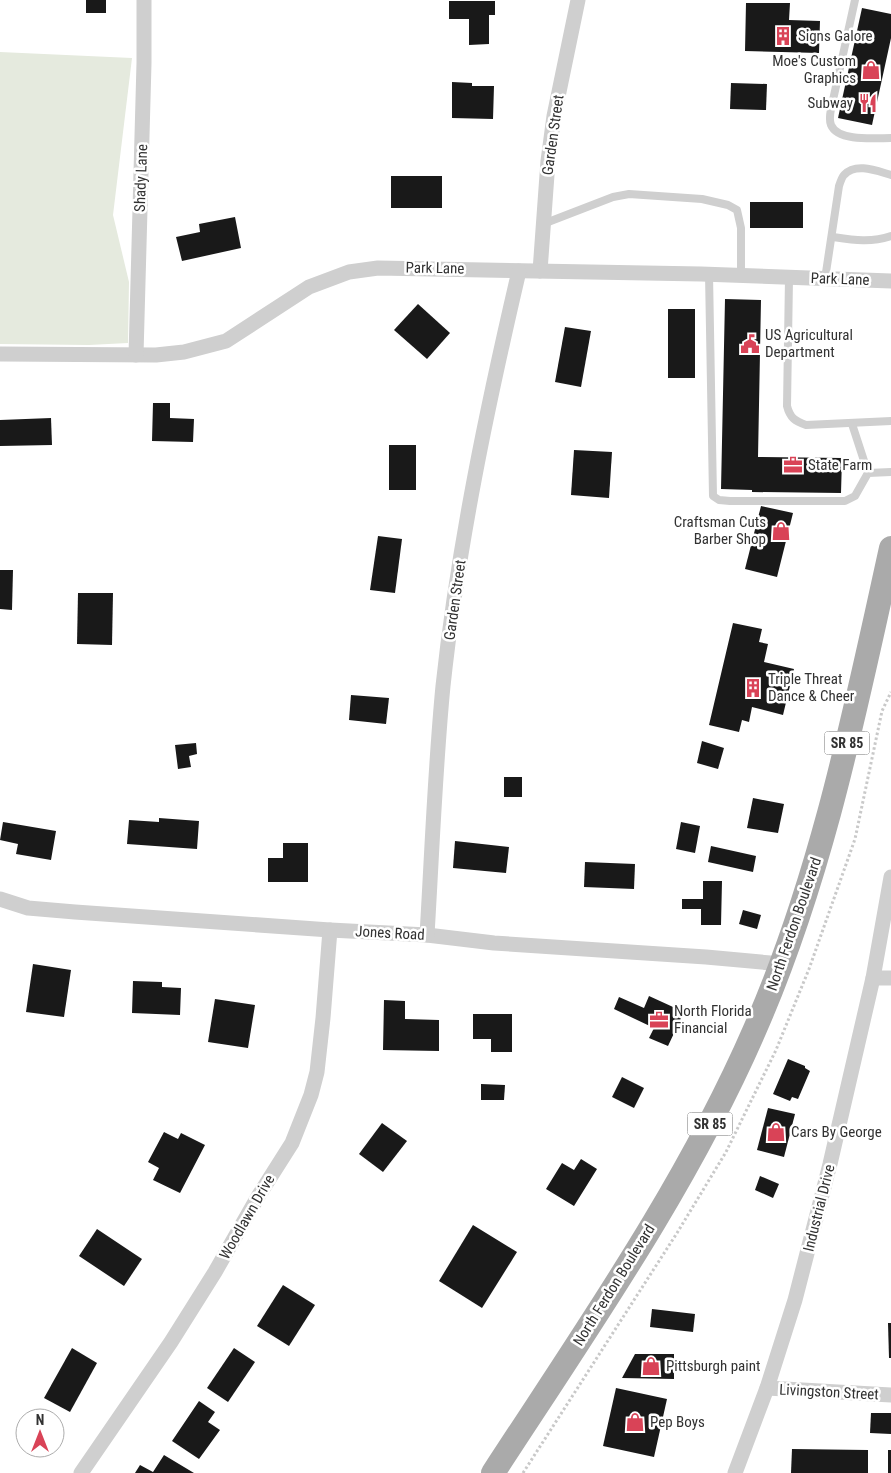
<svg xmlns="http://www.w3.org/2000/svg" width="891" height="1473" viewBox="0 0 891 1473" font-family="'Roboto Condensed',sans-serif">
  <rect width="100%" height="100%" fill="#fff"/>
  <polygon fill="#e5eade" points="0,52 132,58 113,215 129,282 128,343 89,345 0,344"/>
  <g fill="#191919">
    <rect x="86" y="0" width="20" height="13"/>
    <polygon points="449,1 495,1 495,15 489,15 489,44 469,45 469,19 449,19"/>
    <polygon points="746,3 790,3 789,20 820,21 819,53 745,51"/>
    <polygon points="862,8 891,14 891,38 872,125 838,118"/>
    <polygon points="452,82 472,83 472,86 494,86 493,119 452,118"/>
    <polygon points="731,83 767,84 766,110 730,109"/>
    <rect x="391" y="176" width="51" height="32"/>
    <rect x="750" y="202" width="53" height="26"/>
    <polygon points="235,217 241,248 182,261 176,237 200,232 199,224"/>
    <polygon points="725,299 761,300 758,457 842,458 841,493 752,492 752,490 721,489"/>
    <polygon points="418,304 450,333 427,359 394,330"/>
    <rect x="668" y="309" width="27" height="69"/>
    <polygon points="565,327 591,331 581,387 555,382"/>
    <polygon points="153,403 170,403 170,418 194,419 193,442 152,441"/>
    <polygon points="51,418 52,445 0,446 0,420"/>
    <rect x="389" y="445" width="27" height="45"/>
    <polygon points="574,450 612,452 609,498 571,495"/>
    <polygon points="761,506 793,513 777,577 745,569"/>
    <polygon points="378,536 402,539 395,593 370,590"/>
    <polygon points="0,570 13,570 12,610 0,609"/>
    <polygon points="78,593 113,593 112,645 77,644"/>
    <polygon points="733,623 762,629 759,642 768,644 764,662 794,669 783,715 752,707 749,722 742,720 739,732 709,725"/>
    <polygon points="351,695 389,698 386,724 349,720"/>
    <polygon points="702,741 724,748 718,769 697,763"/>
    <polygon points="196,743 197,754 189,756 191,767 178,769 175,745"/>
    <rect x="504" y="777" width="18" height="20"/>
    <polygon points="753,798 784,804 778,833 747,828"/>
    <polygon points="159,818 199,821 197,849 127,844 129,820 159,822"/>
    <polygon points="3,822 56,831 51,860 16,854 18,844 0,840"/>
    <polygon points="681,822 700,826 695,853 676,849"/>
    <polygon points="455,841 509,847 506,873 453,868"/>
    <polygon points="283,843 308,843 308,882 268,882 268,858 283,858"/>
    <polygon points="711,846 756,856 753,872 708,862"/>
    <polygon points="585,862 635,864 634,889 584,887"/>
    <polygon points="703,881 722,881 721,925 701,925 701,909 682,909 682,899 703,899"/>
    <polygon points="743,910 761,915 757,929 739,924"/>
    <polygon points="33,964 71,970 64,1017 26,1012"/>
    <polygon points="133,981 162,982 162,987 181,988 180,1015 132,1013"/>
    <polygon points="649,996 684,1012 668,1046 649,1038 654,1028 614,1009 619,997 644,1008"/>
    <polygon points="215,999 255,1005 248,1048 208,1042"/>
    <polygon points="384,1000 405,1001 405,1019 439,1020 439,1051 383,1050"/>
    <polygon points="473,1014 512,1014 512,1052 491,1052 491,1039 473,1039"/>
    <polygon points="788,1059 805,1066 805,1068 810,1071 798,1099 792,1097 790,1101 773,1094"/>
    <polygon points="622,1077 644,1088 634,1108 612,1097"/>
    <polygon points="481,1084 505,1085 504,1100 481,1100"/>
    <polygon points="768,1108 795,1114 784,1157 757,1150"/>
    <polygon points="382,1123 407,1141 383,1172 359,1154"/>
    <polygon points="164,1132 178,1139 181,1133 205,1145 180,1193 153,1180 159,1168 148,1162"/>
    <polygon points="581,1159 597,1169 574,1206 546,1189 562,1163 574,1170"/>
    <polygon points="760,1176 779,1184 773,1198 755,1190"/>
    <polygon points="473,1225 517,1252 482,1308 439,1281"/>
    <polygon points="97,1229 142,1259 124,1286 79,1256"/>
    <polygon points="283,1285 315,1305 289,1346 257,1326"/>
    <polygon points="652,1309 695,1314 693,1332 650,1327"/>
    <polygon points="888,1323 891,1323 891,1358 889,1358"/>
    <polygon points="72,1348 97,1363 70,1412 44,1398"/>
    <polygon points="234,1348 255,1362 228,1402 207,1388"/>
    <polygon points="635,1354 674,1354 674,1379 622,1378"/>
    <polygon points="616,1388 667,1399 654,1457 603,1446"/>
    <polygon points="199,1401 215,1412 208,1422 220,1430 199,1459 172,1441"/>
    <polygon points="871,1413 891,1413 891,1434 870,1433"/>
    <polygon points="792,1449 868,1450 868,1473 791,1473"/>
    <rect x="888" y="1450" width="3" height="23"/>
    <polygon points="164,1455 194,1473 135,1473 140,1465 153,1472"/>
  </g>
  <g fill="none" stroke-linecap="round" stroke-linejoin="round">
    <polyline stroke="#c9c9c9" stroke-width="3" stroke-dasharray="2.5 2.5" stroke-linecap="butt" points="523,1473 677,1233 726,1152 776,1050 809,969 855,839 882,711 891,692"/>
    <g stroke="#cfcfcf" stroke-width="8">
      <path d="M855,0L831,109C830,114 829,120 831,125C838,142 876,138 891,138"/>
      <polyline points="543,224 613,197 629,194 702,199 728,205 737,210 741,228 741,276"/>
      <path d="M833,237C853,240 871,243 891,236"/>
      <polyline points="709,274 713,496 719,500 730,501 845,501 855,496 868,473 891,472"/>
      <path d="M789,278L787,406C790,418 795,421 806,425L891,421"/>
      <path d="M825,279L839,186C840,183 842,177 844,175C856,162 877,171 891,175"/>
      <polyline points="852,424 868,473"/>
    </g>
    <g stroke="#cfcfcf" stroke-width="15">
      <polyline points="540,271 548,161 554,116 578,0"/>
      <polyline points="0,354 156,355 184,352 226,341 309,287 349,272 378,268 701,274 891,281"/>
      <polyline points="136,355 144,63 144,0"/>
      <polyline points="0,899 28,908 75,912 330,930 427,935 494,943 706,957 782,964"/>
      <path d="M427,935C432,852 435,769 443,686C458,546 487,408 519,271"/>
      <polyline points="873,978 891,978"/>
      <polyline points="767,1388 891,1395"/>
      <polyline points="81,1473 171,1342 215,1272 259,1195 292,1143 311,1095 317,1072 323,1018 330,930"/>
      <polyline points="735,1473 767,1388 795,1300 830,1164 873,978 891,877"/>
    </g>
    <path stroke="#aaa" stroke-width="24" d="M493,1473C586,1330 687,1186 755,1029C822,876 855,711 891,548"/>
  </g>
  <defs>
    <g id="building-bare" transform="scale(1.5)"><path d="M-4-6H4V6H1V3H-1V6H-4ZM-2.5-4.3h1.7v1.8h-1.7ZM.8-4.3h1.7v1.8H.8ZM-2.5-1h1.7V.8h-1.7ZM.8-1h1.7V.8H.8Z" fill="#d94357" stroke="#fff" stroke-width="2.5" paint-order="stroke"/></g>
    <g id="shop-bare" transform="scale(1.5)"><path d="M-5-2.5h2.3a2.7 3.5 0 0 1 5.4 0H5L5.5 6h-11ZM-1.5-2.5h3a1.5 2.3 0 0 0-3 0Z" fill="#d94357" stroke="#fff" stroke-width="2.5" paint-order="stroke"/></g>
    <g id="restaurant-bare" transform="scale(1.5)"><path d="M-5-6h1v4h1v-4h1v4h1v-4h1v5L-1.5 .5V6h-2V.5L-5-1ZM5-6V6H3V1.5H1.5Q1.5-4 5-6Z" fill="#d94357" stroke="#fff" stroke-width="2.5" paint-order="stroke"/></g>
    <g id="civic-bare" transform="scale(1.5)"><path d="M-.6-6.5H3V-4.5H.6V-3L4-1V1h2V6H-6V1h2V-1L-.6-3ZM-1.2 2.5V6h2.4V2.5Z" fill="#d94357" stroke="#fff" stroke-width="2.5" paint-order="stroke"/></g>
    <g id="office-bare" transform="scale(1.5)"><path d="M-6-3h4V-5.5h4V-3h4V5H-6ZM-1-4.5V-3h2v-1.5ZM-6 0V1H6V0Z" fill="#d94357" stroke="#fff" stroke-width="2.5" paint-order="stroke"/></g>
  </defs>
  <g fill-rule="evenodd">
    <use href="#building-bare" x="783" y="36"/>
    <use href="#shop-bare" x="871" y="70"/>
    <use href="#restaurant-bare" x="868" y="103"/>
    <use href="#civic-bare" x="750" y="344"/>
    <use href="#office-bare" x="793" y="465"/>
    <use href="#shop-bare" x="781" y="531"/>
    <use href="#building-bare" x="753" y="688"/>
    <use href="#office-bare" x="659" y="1020"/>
    <use href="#shop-bare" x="776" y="1132"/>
    <use href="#shop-bare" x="651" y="1366"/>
    <use href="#shop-bare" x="635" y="1422"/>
  </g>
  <g text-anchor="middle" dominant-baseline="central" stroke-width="5" stroke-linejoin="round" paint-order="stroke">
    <g fill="#fff" stroke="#707070" stroke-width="1">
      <rect x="824.5" y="731.5" width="45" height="23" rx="4"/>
      <rect x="687.5" y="1112.5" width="45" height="23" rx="4"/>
    </g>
    <g font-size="14" font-weight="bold" fill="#323232">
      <text x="847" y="743">SR 85</text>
      <text x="710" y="1124">SR 85</text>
    </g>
    <g font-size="15" fill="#323232" stroke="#fff" text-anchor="start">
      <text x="798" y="36">Signs Galore</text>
      <text x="856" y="61" text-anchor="end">Moe's Custom<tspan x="856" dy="17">Graphics</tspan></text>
      <text x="853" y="103" text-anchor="end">Subway</text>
      <text x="765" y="335">US Agricultural<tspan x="765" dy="17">Department</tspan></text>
      <text x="808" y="465">State Farm</text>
      <text x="766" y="522" text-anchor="end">Craftsman Cuts<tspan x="766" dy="17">Barber Shop</tspan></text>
      <text x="768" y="679">Triple Threat<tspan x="768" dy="17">Dance &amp; Cheer</tspan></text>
      <text x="674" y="1011">North Florida<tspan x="674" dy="17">Financial</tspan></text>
      <text x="791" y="1132">Cars By George</text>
      <text x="666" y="1366">Pittsburgh paint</text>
      <text x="650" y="1422">Pep Boys</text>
    </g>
    <g font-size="15" fill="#323232" stroke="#fff">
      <text transform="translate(553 135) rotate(-82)">Garden Street</text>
      <text transform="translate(141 178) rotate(-88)">Shady Lane</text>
      <text transform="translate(435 268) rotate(1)">Park Lane</text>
      <text transform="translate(840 279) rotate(2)">Park Lane</text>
      <text transform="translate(455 600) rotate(-82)">Garden Street</text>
      <text transform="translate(794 924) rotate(-71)">North Ferdon Boulevard</text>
      <text transform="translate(390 933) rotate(3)">Jones Road</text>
      <text transform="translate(819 1208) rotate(-76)">Industrial Drive</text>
      <text transform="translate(247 1217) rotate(-60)">Woodlawn Drive</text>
      <text transform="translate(614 1285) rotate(-58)">North Ferdon Boulevard</text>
      <text transform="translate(829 1392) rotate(3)">Livingston Street</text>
    </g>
  </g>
  <g transform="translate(40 1433)"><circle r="24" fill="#ffffff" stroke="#adadad"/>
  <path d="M0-4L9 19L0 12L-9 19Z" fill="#d94357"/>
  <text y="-8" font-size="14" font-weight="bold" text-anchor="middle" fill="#323232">N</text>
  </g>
</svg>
